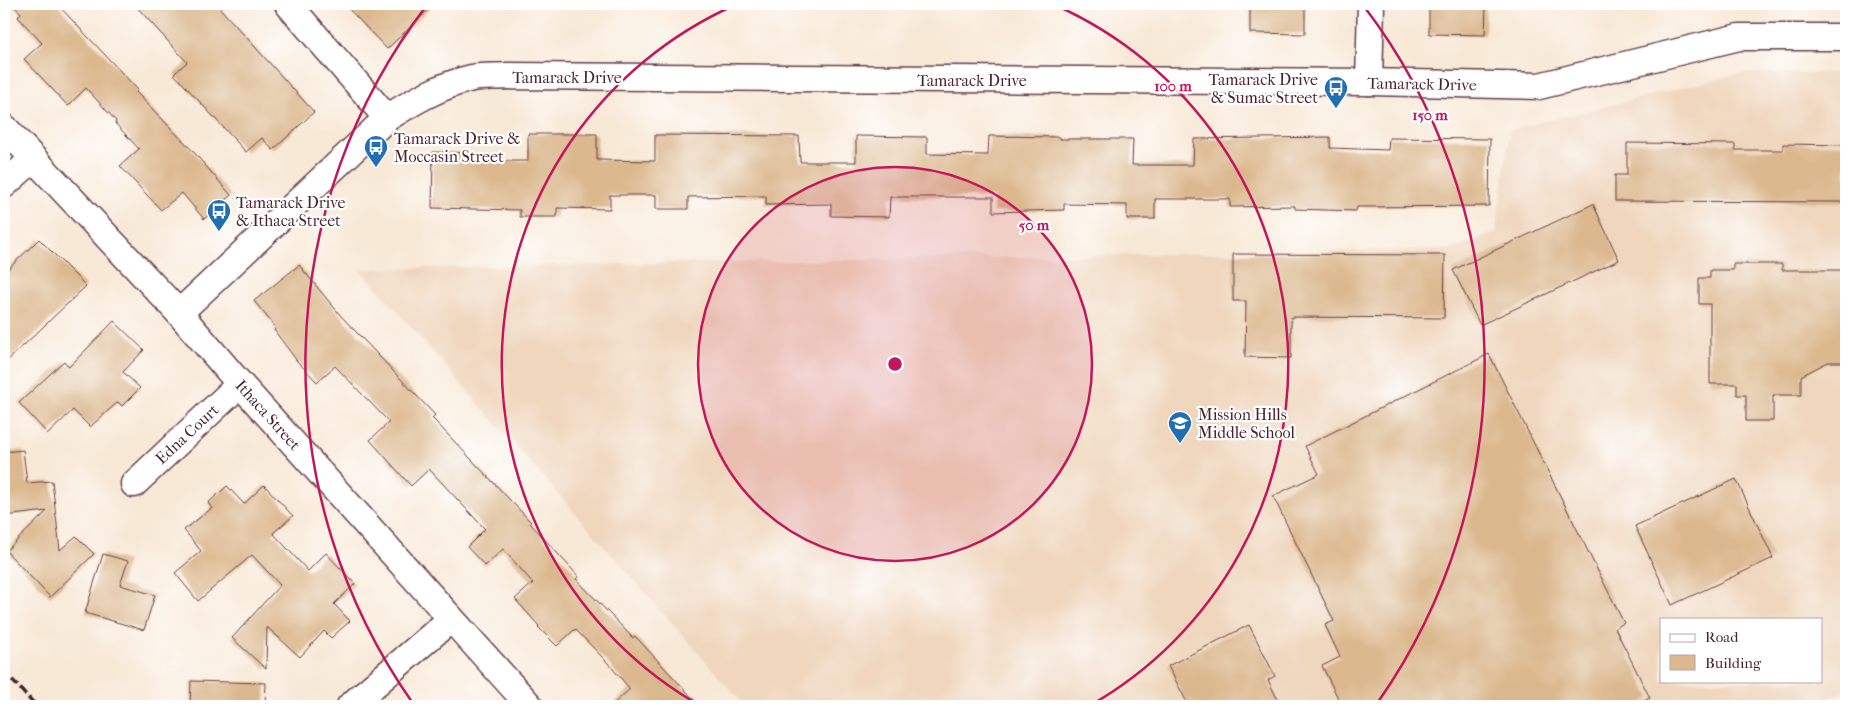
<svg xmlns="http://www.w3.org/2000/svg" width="1850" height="710" viewBox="0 0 1850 710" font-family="'IM FELL French Canon',serif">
  <rect width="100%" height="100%" fill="#fff"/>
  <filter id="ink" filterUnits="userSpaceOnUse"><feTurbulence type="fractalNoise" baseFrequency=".02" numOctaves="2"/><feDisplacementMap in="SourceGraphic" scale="10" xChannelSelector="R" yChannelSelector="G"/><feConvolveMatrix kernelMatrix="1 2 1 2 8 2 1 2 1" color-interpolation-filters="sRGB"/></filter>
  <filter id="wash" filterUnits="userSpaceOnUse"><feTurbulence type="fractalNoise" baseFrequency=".0096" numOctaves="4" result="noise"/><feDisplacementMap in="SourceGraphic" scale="20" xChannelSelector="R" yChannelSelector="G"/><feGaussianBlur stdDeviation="1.12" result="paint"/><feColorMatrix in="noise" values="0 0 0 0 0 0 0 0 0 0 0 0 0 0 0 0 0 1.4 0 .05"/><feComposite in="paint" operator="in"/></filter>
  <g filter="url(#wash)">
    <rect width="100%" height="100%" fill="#f8e9d7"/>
    <path fill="#efd6bc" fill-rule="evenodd" d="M1742,73H1846V690L1812,706H745L360,269L1451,249L1496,232L1510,130ZM1661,619H1821V681H1661Z"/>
    <g id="blocks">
      <g fill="#dbb88d">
        <polygon points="12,4 57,4 138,90 136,92 191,149 231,195 204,219 182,193 161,210 120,166 139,149 115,123 116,121 86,88 68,106 24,59 42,43 18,17 21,13"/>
        <polygon points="134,4 216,4 314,112 273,150 262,138 246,152 174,74 187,62"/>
        <polygon points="344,4 435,4 387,49"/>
        <polygon points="1250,4 1305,4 1305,34 1250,33"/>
        <polygon points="1429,4 1486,4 1485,35 1429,34"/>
        <polygon points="528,134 597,134 597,160 655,161 655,135 799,136 800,162 856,162 856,136 927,137 927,154 988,155 989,136 1060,137 1060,139 1133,139 1132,165 1193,165 1194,139 1330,137 1330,148 1388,150 1389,138 1490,139 1489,206 1357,207 1356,211 1295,209 1295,206 1230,207 1230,199 1155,199 1155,219 1127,219 1127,205 1064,204 1064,210 993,212 993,197 890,197 889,217 831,216 831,204 766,205 766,196 688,197 688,209 656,209 656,195 610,195 610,209 557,208 557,217 520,217 520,210 432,208 433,152 466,153 466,161 528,161"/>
        <polygon points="1627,143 1735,144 1735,150 1783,150 1783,144 1846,145 1846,202 1615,201 1615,175 1627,175"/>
        <polygon points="1593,204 1619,260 1480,325 1453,270"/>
        <polygon points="39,239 86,286 4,364 4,273"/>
        <polygon points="1233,254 1445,255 1444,318 1291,317 1291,358 1245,357 1246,301 1233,301"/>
        <polygon points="1733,264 1782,264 1782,270 1846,270 1846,362 1828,362 1801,376 1801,395 1773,395 1773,421 1746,421 1746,395 1737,395 1737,384 1710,384 1710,304 1699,304 1699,278 1710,278 1710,270 1733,270"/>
        <polygon points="299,265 341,316 435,415 432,418 531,522 530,523 579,577 576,579 633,638 635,636 700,706 611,706 630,689 607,662 575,629 557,646 538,627 539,626 515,599 533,583 503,549 485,566 467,547 485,529 429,469 411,486 370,440 389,422 335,366 317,382 297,361 274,330 276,328 254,301"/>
        <polygon points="114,321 144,350 123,372 140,388 122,406 118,402 90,427 73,410 48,434 19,403 64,361 69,367"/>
        <polygon points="1489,354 1624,623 1615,628 1650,698 1634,706 1342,706 1322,666 1340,657 1325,625 1334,621 1273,496 1319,474 1305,446"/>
        <polygon points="23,450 27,483 52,481 60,550 76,536 94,554 50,597 6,551 47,511 4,516 4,452"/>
        <polygon points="1736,479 1773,558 1672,605 1635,526"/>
        <polygon points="264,485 293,516 273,533 308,571 326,553 355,584 334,604 350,621 331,638 324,631 300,657 267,627 266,669 232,638 280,585 252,555 198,601 175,573 201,551 184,530 212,508 208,503 227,486 244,504"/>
        <polygon points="103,554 128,561 120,585 155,595 144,630 85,613"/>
        <polygon points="1249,625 1275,676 1268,680 1281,706 1189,706 1168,666"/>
        <polygon points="191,681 266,683 265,706 190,706"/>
      </g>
    </g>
  </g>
  <g filter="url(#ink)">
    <use href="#blocks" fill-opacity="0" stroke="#643d45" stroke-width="1"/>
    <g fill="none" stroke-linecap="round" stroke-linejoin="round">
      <g stroke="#643d45" stroke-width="29">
        <g id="street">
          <polyline points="288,4 387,118"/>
          <polyline points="1369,82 1371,4"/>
          <polyline points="4,127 179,313 240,384 530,706"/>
          <polyline points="4,185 33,159"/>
          <path d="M179,313L387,118C414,101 441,85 472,78C483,76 496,77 508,76L1369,82L1539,86L1739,37H1846"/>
          <polyline points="134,484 240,384"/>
          <polyline points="350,706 451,619"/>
        </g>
      </g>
      <use href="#street" stroke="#fff" stroke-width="26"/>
      <polyline stroke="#4a1f2b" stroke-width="4" stroke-dasharray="8 4" stroke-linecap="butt" points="4,671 36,706"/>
    </g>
  </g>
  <circle cx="895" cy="364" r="197" fill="#c2185b" fill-opacity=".12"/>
  <g fill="none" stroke="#c2185b" stroke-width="2.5">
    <circle cx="895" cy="364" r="197"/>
    <path d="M701 706A393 393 0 0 1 735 5M1055 5A393 393 0 0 1 1089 706"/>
    <path d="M412 702A590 590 0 0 1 427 5M1363 5A590 590 0 0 1 1378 702"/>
  </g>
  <defs>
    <g id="bus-pin" transform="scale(1.25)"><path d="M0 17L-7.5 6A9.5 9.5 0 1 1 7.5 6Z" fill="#1f6fb2" stroke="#fff"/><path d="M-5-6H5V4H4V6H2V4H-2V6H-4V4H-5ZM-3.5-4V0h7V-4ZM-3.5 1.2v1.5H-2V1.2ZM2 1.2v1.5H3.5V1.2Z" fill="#fff"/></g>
    <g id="school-pin" transform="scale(1.25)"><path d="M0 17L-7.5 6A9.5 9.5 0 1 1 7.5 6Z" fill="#1f6fb2" stroke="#fff"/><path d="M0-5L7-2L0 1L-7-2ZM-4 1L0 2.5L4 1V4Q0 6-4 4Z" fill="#fff"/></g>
  </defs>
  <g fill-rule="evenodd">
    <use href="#bus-pin" x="1336" y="88"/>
    <use href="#bus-pin" x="376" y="147"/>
    <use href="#bus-pin" x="219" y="211"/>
    <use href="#school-pin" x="1180" y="423"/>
  </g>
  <g text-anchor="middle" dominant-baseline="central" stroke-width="4.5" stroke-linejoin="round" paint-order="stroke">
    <g font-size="16" fill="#4a1f2b" stroke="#fff">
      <text x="567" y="77">Tamarack Drive</text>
      <text x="972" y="80">Tamarack Drive</text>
      <text transform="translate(1422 84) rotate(1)">Tamarack Drive</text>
      <text transform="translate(268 415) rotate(48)">Ithaca Street</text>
      <text transform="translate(187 434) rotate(-43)">Edna Court</text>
    </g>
    <g font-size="16" fill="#4a1f2b" stroke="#fff" text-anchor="start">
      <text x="1318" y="79" text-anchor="end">Tamarack Drive<tspan x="1318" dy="18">&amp; Sumac Street</tspan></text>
      <text x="394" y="138">Tamarack Drive &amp;<tspan x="394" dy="18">Moccasin Street</tspan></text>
      <text x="236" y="202">Tamarack Drive<tspan x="236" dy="18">&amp; Ithaca Street</tspan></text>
      <text x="1198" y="414">Mission Hills<tspan x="1198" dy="18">Middle School</tspan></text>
    </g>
  </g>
  <circle cx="895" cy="364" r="8" fill="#c2185b" stroke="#fff" stroke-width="2.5"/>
  <g font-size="15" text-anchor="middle" font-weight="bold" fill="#c2185b" stroke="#fff" stroke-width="4.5" stroke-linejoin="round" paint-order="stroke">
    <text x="1173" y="91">100 m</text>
    <text x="1430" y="120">150 m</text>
    <text x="1034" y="230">50 m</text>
  </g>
  <rect width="1850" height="710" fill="none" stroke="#fff" stroke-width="20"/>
  <rect x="1660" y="618" width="162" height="65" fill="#ffffff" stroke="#b7a5aa"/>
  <rect x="1670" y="634" width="25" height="8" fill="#ffffff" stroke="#b7a5aa"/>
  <text x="1705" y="642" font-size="15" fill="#4a1f2b">Road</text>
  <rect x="1670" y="655" width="25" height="15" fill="#dbb88d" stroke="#b7a5aa"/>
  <text x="1705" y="668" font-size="15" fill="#4a1f2b">Building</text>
</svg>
